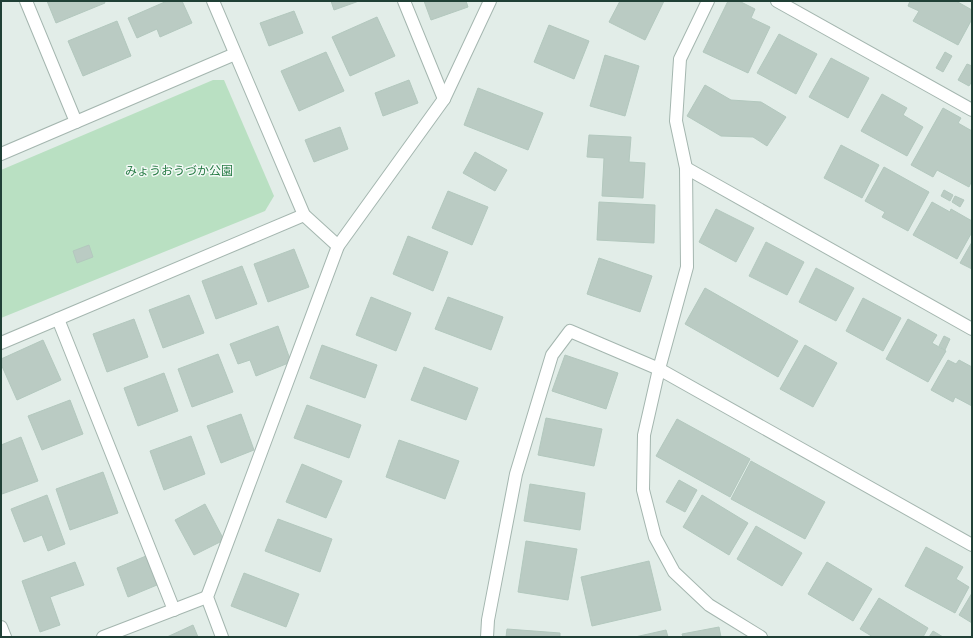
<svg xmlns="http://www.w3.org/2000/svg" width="973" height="638" viewBox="0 0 973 638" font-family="Barlow,'Noto Sans JP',sans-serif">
  <rect width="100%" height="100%" fill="#e2ede8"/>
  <polygon fill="#b9e0c2" points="213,80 224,80 274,196 265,211 1,318 1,170"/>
  <g fill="#bacbc3" stroke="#b3c8be">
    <polygon points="47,1 104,1 105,3 56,23"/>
    <polygon points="167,1 182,1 192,23 160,37 157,29 137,38 128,18"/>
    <polygon points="331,1 359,1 334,10"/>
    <polygon points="424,1 466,1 468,7 431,20"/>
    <polygon points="620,1 664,1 645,40 609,22"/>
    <polygon points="728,1 739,1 755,9 751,18 770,27 748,73 703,52"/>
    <polygon points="910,1 956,1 972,10 972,19 958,45 913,21 919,11 908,6"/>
    <polygon points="294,11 303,33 269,46 260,23"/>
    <polygon points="377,17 395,56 350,76 332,37"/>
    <polygon points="117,21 131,56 83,76 68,41"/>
    <polygon points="549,25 589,41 574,79 534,62"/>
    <polygon points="779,34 817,54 796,94 757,73"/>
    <polygon points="326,52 344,91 299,111 281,71"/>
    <polygon points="945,52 952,56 943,72 936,68"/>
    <polygon points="605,55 639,66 625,116 590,106"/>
    <polygon points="831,58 869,78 848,118 809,97"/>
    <polygon points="967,64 972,66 972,81 969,86 958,80"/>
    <polygon points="409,80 418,103 383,116 375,93"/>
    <polygon points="705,85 731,100 761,102 786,117 767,146 753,137 721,136 687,116"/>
    <polygon points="478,88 543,113 528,150 464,125"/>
    <polygon points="882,94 907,108 903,115 923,127 907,156 861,131"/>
    <polygon points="943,108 961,118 958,123 972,131 972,180 969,187 937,170 933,177 911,165"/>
    <polygon points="340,127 348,149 314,162 305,140"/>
    <polygon points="589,135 631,137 629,162 645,163 643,198 602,196 604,158 587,157"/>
    <polygon points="841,145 879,165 862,198 824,178"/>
    <polygon points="475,152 507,170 495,191 463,173"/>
    <polygon points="884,167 929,192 908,231 882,217 885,212 865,201"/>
    <polygon points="944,190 953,195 950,201 941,196"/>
    <polygon points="448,191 488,207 472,245 432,228"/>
    <polygon points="955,196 964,200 960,207 952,202"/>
    <polygon points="599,202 655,205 654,243 597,240"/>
    <polygon points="932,202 950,212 951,209 972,221 972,232 957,259 913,235"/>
    <polygon points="716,209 754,228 736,262 699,242"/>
    <polygon points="408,236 448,252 433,291 393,274"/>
    <polygon points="766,242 804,262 787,295 749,276"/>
    <polygon points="972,242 972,269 960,263"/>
    <polygon points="89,245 93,257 77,263 73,251"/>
    <polygon points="294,249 309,287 268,302 254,264"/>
    <polygon points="599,258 652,276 640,312 587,294"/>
    <polygon points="242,266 257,304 216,319 202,281"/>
    <polygon points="816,268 854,288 836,321 799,302"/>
    <polygon points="705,288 798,341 778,377 685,324"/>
    <polygon points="189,295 204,333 163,348 149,310"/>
    <polygon points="371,297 411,313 396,351 356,335"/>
    <polygon points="448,297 503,317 491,350 435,329"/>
    <polygon points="863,298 901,318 883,351 846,331"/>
    <polygon points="134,319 148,357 107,372 93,334"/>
    <polygon points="908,319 937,335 932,343 946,351 928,382 886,359"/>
    <polygon points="278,326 291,362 256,376 250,360 238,364 230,344"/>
    <polygon points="944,336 950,339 945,350 939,346"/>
    <polygon points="43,340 61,380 17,400 1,364 1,359"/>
    <polygon points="322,345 377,365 365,398 310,378"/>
    <polygon points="805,345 837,363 813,407 780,389"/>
    <polygon points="218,354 233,392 192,407 178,369"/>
    <polygon points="565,355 618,373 606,409 552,391"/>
    <polygon points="948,360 956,364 959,360 972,367 972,406 955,397 953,402 931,390"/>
    <polygon points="424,367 478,388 466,420 411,400"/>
    <polygon points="164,373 178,411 138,426 124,388"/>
    <polygon points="70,400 83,434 42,450 28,416"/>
    <polygon points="307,405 361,425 349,458 294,438"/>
    <polygon points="241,414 254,450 221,463 207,426"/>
    <polygon points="546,418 602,429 594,466 538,455"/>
    <polygon points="677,419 750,459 730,497 656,456"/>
    <polygon points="191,436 205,474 164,490 150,451"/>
    <polygon points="21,437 38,481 2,494 1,491 1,445"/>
    <polygon points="399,440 459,461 445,499 386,477"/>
    <polygon points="751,461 825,502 805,539 731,499"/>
    <polygon points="302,464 342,481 326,518 286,502"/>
    <polygon points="103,472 118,513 70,530 56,489"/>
    <polygon points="679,480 697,490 685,512 666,502"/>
    <polygon points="530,484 585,493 580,530 524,521"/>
    <polygon points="47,495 65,544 48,551 42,535 24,542 11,509"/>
    <polygon points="702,495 748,523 729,555 683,527"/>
    <polygon points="205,504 224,540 194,555 175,520"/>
    <polygon points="278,519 332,539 320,572 265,551"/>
    <polygon points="756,526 802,553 782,586 737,559"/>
    <polygon points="526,541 577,549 568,600 518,592"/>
    <polygon points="926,547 963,567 956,579 969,587 955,613 905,586"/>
    <polygon points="146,556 157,585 128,597 117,568"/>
    <polygon points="649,561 661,610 592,626 581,577"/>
    <polygon points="75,562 84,585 50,597 60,625 40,632 22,581"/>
    <polygon points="827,562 872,589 853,621 808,594"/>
    <polygon points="244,573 299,594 286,627 231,606"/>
    <polygon points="972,593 972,623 959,615"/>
    <polygon points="879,598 928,628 923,637 873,637 860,629"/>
    <polygon points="193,625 198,637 167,637"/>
    <polygon points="719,627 721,637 683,637 682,634"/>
    <polygon points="507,629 560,633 560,637 506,637"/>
    <polygon points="666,630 668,637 635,637"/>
    <polygon points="933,631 943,637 929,637"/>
  </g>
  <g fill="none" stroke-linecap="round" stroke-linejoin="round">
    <g stroke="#a4b6af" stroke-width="14">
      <g id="minor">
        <polyline points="26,1 76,122"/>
        <polyline points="213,1 304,215 338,246"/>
        <polyline points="404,1 444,99"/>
        <polyline points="708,1 680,59 676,121 686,168 687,267 659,369 644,435 643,490 655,537 674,572 709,605 761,637"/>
        <polyline points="777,1 972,110"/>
        <polyline points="1,154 235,54"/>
        <polyline points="686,168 972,329"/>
        <polyline points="58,319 174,610"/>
        <polyline points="1,343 304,215"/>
        <polyline points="1,627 5,637"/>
        <polyline points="103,637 207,597"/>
        <polyline points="222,637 207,597 338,246 444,99 490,1"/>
        <polyline points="487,637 488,620 516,474 552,355 570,331 659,369 972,545"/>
      </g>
    </g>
    <use href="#minor" stroke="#fff" stroke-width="12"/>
  </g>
  <g text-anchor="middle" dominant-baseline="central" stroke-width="3" stroke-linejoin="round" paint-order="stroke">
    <g font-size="12" fill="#267b44" stroke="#f3f9f6">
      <text x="179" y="170">みょうおうづか公園</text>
    </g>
  </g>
  <rect width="973" height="638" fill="none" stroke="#204036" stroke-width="4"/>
</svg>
